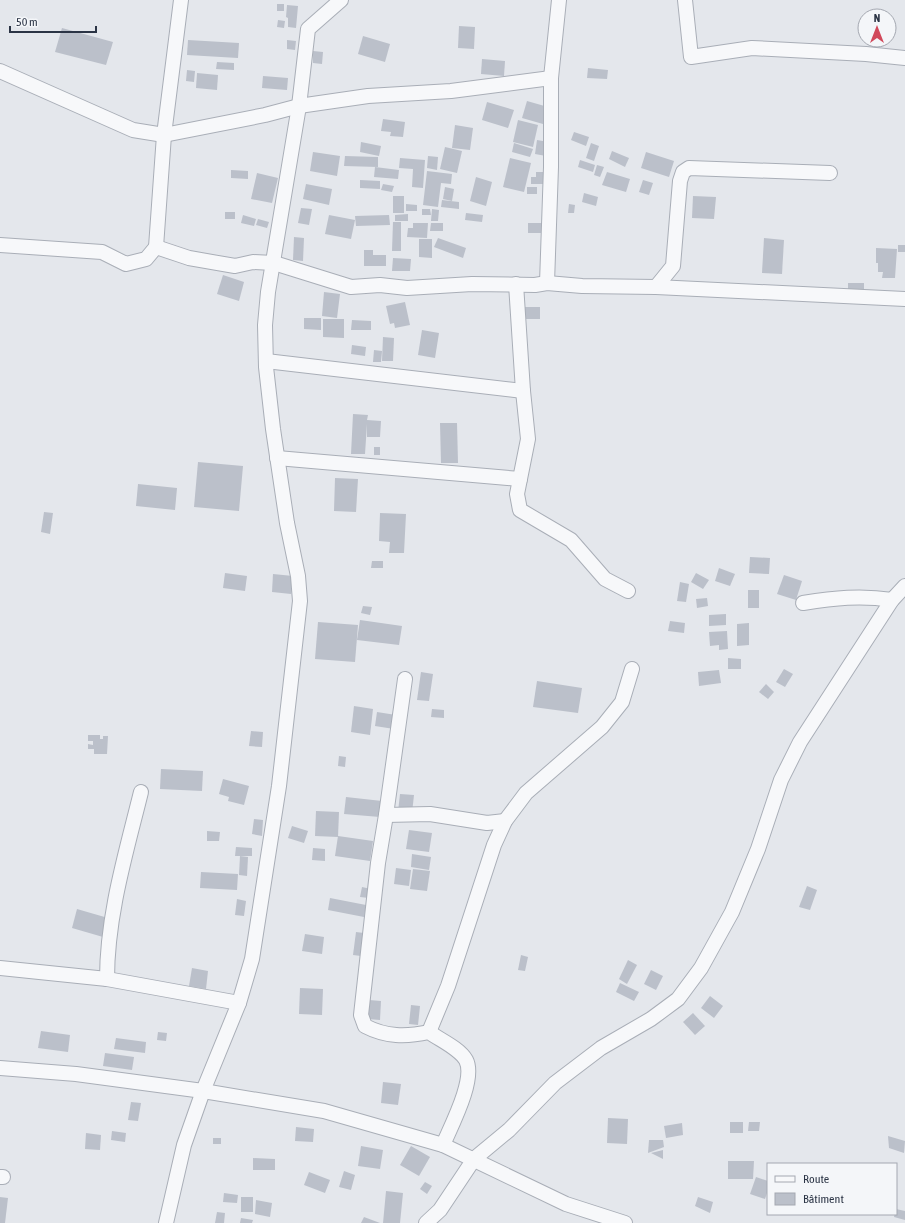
<svg xmlns="http://www.w3.org/2000/svg" width="905" height="1223" viewBox="0 0 905 1223" font-family="'Asap Condensed',sans-serif">
  <rect width="100%" height="100%" fill="#e4e7ec"/>
  <g fill="#bbc0ca">
    <rect x="277" y="4" width="7" height="7"/>
    <polygon points="287,5 298,6 296,28 288,27 288,18 286,17"/>
    <polygon points="278,20 285,21 284,28 277,27"/>
    <polygon points="459,26 475,27 474,49 458,48"/>
    <polygon points="62,28 113,42 106,65 55,52"/>
    <polygon points="363,36 390,44 385,62 358,54"/>
    <polygon points="188,40 239,43 238,58 187,55"/>
    <polygon points="287,40 296,41 295,50 287,49"/>
    <polygon points="313,51 323,52 322,64 313,63"/>
    <polygon points="482,59 505,61 504,76 481,74"/>
    <polygon points="217,62 234,63 234,70 216,69"/>
    <polygon points="588,68 608,70 607,79 587,78"/>
    <polygon points="187,70 195,71 194,82 186,81"/>
    <polygon points="197,73 218,75 217,90 196,88"/>
    <polygon points="263,76 288,78 287,90 262,88"/>
    <polygon points="527,101 548,107 543,124 522,118"/>
    <polygon points="487,102 514,110 508,128 482,120"/>
    <polygon points="383,119 405,122 403,137 390,136 391,132 381,131"/>
    <polygon points="518,120 538,125 533,147 513,142"/>
    <polygon points="455,125 473,128 470,150 452,148"/>
    <polygon points="574,132 589,137 586,146 571,140"/>
    <polygon points="537,140 549,142 546,156 535,154"/>
    <polygon points="361,142 381,146 379,156 360,152"/>
    <polygon points="514,143 533,149 530,157 512,152"/>
    <polygon points="591,143 599,146 594,161 586,158"/>
    <polygon points="445,147 462,151 457,173 440,169"/>
    <polygon points="612,151 629,158 625,167 609,159"/>
    <polygon points="313,152 340,156 337,176 310,171"/>
    <polygon points="646,152 674,161 669,177 641,168"/>
    <polygon points="345,156 378,157 378,167 344,166"/>
    <polygon points="428,156 438,157 437,170 427,168"/>
    <polygon points="400,158 425,160 423,188 412,187 413,169 399,168"/>
    <polygon points="510,158 531,163 524,192 503,187"/>
    <polygon points="580,160 595,165 593,172 578,167"/>
    <polygon points="597,165 604,167 600,177 594,175"/>
    <polygon points="375,167 399,170 398,179 374,177"/>
    <polygon points="231,170 248,171 248,179 231,178"/>
    <polygon points="427,171 452,174 451,184 441,183 438,207 423,205"/>
    <polygon points="536,172 546,172 545,184 531,184 531,177 536,177"/>
    <polygon points="607,172 630,179 626,192 602,185"/>
    <polygon points="257,173 278,178 272,203 251,199"/>
    <polygon points="476,177 492,182 486,206 470,201"/>
    <polygon points="360,180 380,181 380,189 360,188"/>
    <polygon points="643,180 653,183 649,195 639,192"/>
    <polygon points="306,184 332,189 329,205 303,199"/>
    <polygon points="383,184 394,186 392,192 381,190"/>
    <polygon points="445,187 454,189 452,201 443,199"/>
    <rect x="527" y="187" width="10" height="7"/>
    <polygon points="584,193 598,197 596,206 582,202"/>
    <rect x="393" y="196" width="11" height="17"/>
    <polygon points="693,196 716,197 714,219 692,218"/>
    <polygon points="442,200 459,202 459,209 441,207"/>
    <polygon points="406,204 417,205 417,211 406,211"/>
    <polygon points="569,204 575,205 574,213 568,213"/>
    <polygon points="301,208 312,209 309,225 298,223"/>
    <polygon points="422,209 430,209 431,215 422,215"/>
    <polygon points="432,209 439,210 438,221 431,221"/>
    <rect x="225" y="212" width="10" height="7"/>
    <polygon points="466,213 483,215 482,222 465,220"/>
    <polygon points="408,214 408,221 395,221 395,215"/>
    <polygon points="243,215 256,219 254,226 241,223"/>
    <polygon points="329,215 355,220 351,239 325,234"/>
    <polygon points="389,215 390,225 356,226 355,216"/>
    <polygon points="258,219 269,222 267,228 256,225"/>
    <polygon points="393,222 401,222 401,251 392,251"/>
    <polygon points="413,223 428,223 427,238 407,237 408,228 413,228"/>
    <polygon points="431,223 443,223 443,231 430,231"/>
    <rect x="528" y="223" width="16" height="10"/>
    <polygon points="294,237 304,238 303,261 293,260"/>
    <polygon points="438,238 466,248 463,258 434,247"/>
    <polygon points="764,238 784,240 782,274 762,273"/>
    <polygon points="419,239 432,239 432,258 419,257"/>
    <rect x="898" y="245" width="7" height="7"/>
    <polygon points="876,248 897,249 895,278 882,278 883,272 878,272 878,263 876,263"/>
    <polygon points="364,250 373,250 373,255 386,255 386,266 364,266"/>
    <polygon points="393,258 411,259 410,271 392,271"/>
    <polygon points="223,275 244,282 239,301 217,294"/>
    <polygon points="848,283 864,283 864,293 848,292"/>
    <polygon points="324,292 340,294 337,318 322,316"/>
    <polygon points="405,302 410,325 395,328 394,323 390,324 386,306"/>
    <rect x="521" y="307" width="19" height="12"/>
    <polygon points="304,318 321,318 321,330 304,329"/>
    <polygon points="323,319 344,319 344,338 323,337"/>
    <polygon points="352,320 371,321 371,330 351,330"/>
    <polygon points="422,330 439,333 435,358 418,355"/>
    <polygon points="383,337 394,338 393,361 382,361"/>
    <polygon points="352,345 366,347 365,356 351,354"/>
    <polygon points="374,350 382,351 381,362 373,362"/>
    <polygon points="353,414 368,415 367,420 381,421 380,437 367,437 367,424 365,454 351,454"/>
    <polygon points="440,423 457,423 458,463 441,463"/>
    <rect x="374" y="447" width="6" height="8"/>
    <polygon points="198,462 243,466 239,511 194,507"/>
    <polygon points="335,478 358,479 356,512 334,511"/>
    <polygon points="138,484 177,488 175,510 136,506"/>
    <polygon points="44,512 53,513 50,534 41,532"/>
    <polygon points="380,513 406,514 404,553 389,553 390,542 379,541"/>
    <polygon points="750,557 770,558 769,574 749,573"/>
    <polygon points="372,561 383,561 383,568 371,568"/>
    <polygon points="719,568 735,574 730,586 715,581"/>
    <polygon points="225,573 247,576 245,591 223,588"/>
    <polygon points="696,573 709,580 703,589 691,582"/>
    <polygon points="273,574 293,576 291,594 272,592"/>
    <polygon points="784,575 802,581 796,600 777,594"/>
    <polygon points="680,582 689,584 686,602 677,601"/>
    <rect x="748" y="590" width="11" height="18"/>
    <polygon points="707,598 708,606 697,608 696,599"/>
    <polygon points="363,606 372,607 370,615 361,613"/>
    <polygon points="726,614 726,625 709,626 709,615"/>
    <polygon points="360,620 402,626 399,645 357,640"/>
    <polygon points="670,621 685,623 684,633 668,631"/>
    <polygon points="318,622 358,625 355,662 315,659"/>
    <polygon points="749,623 749,645 737,646 737,624"/>
    <polygon points="727,631 728,649 719,650 719,645 710,646 709,632"/>
    <polygon points="728,658 741,659 741,669 728,669"/>
    <polygon points="784,669 793,674 785,687 776,682"/>
    <polygon points="719,670 721,683 699,686 698,672"/>
    <polygon points="421,672 433,674 429,701 417,700"/>
    <polygon points="537,681 582,688 578,713 533,707"/>
    <polygon points="766,684 774,692 768,699 759,692"/>
    <polygon points="354,706 373,709 370,735 351,732"/>
    <polygon points="432,709 444,710 444,718 431,717"/>
    <polygon points="377,712 396,715 394,729 375,726"/>
    <polygon points="251,731 263,732 262,747 249,746"/>
    <polygon points="88,735 100,735 100,739 103,739 103,736 108,736 107,754 94,754 94,749 88,749 88,744 93,745 93,741 88,741"/>
    <polygon points="339,756 346,757 345,767 338,766"/>
    <polygon points="161,769 203,771 202,791 160,789"/>
    <polygon points="223,779 249,786 244,805 228,801 229,797 219,794"/>
    <polygon points="400,794 414,795 412,813 398,812"/>
    <polygon points="346,797 382,801 380,817 344,814"/>
    <polygon points="316,811 339,812 338,837 315,836"/>
    <polygon points="254,819 263,820 262,836 252,834"/>
    <polygon points="292,826 308,831 304,843 288,838"/>
    <polygon points="409,830 432,833 429,852 406,849"/>
    <polygon points="207,831 220,832 219,841 207,841"/>
    <polygon points="338,836 373,841 370,861 335,856"/>
    <polygon points="236,847 252,848 252,856 235,856"/>
    <polygon points="313,848 325,849 325,861 312,860"/>
    <polygon points="412,854 431,857 429,870 411,867"/>
    <polygon points="240,856 248,857 247,876 239,875"/>
    <polygon points="396,868 411,870 409,886 394,884"/>
    <polygon points="413,869 430,871 427,891 410,889"/>
    <polygon points="201,872 238,874 237,890 200,888"/>
    <polygon points="807,886 817,890 810,910 799,907"/>
    <polygon points="362,887 371,889 369,898 360,897"/>
    <polygon points="330,898 366,905 364,917 328,910"/>
    <polygon points="237,899 246,901 244,916 235,915"/>
    <polygon points="77,909 108,918 103,937 72,928"/>
    <polygon points="356,932 364,933 361,956 353,955"/>
    <polygon points="305,934 324,937 322,954 302,951"/>
    <polygon points="521,955 528,957 525,971 518,970"/>
    <polygon points="628,960 637,965 627,984 619,979"/>
    <polygon points="192,968 208,971 206,989 189,986"/>
    <polygon points="651,970 663,976 656,990 644,984"/>
    <polygon points="620,983 639,992 634,1001 616,992"/>
    <polygon points="300,988 323,989 322,1015 299,1014"/>
    <polygon points="710,996 723,1006 714,1018 701,1008"/>
    <polygon points="369,1000 381,1001 380,1020 368,1019"/>
    <polygon points="411,1005 420,1006 418,1025 409,1024"/>
    <polygon points="693,1013 705,1026 695,1035 683,1022"/>
    <polygon points="41,1031 70,1035 68,1052 38,1048"/>
    <polygon points="158,1032 167,1033 166,1041 157,1040"/>
    <polygon points="116,1038 146,1042 145,1053 114,1049"/>
    <polygon points="105,1053 134,1057 132,1070 103,1066"/>
    <polygon points="383,1082 401,1084 398,1105 381,1103"/>
    <polygon points="131,1102 141,1103 138,1121 128,1120"/>
    <polygon points="608,1118 628,1119 627,1144 607,1143"/>
    <rect x="730" y="1122" width="13" height="11"/>
    <polygon points="749,1122 760,1122 759,1131 748,1131"/>
    <polygon points="682,1123 683,1135 666,1138 664,1126"/>
    <polygon points="296,1127 314,1129 313,1142 295,1141"/>
    <polygon points="112,1131 126,1133 125,1142 111,1140"/>
    <polygon points="86,1133 101,1135 100,1150 85,1149"/>
    <polygon points="888,1136 905,1141 904,1153 889,1148"/>
    <rect x="213" y="1138" width="8" height="6"/>
    <polygon points="649,1140 663,1140 664,1147 648,1153"/>
    <polygon points="361,1146 383,1150 380,1169 358,1166"/>
    <polygon points="411,1146 430,1157 419,1176 400,1165"/>
    <polygon points="663,1150 663,1159 651,1153"/>
    <polygon points="253,1158 275,1159 275,1170 253,1170"/>
    <polygon points="728,1161 754,1161 753,1179 728,1179"/>
    <polygon points="344,1171 355,1175 351,1190 339,1187"/>
    <polygon points="309,1172 330,1180 325,1193 304,1185"/>
    <polygon points="756,1177 768,1181 768,1190 765,1199 750,1194"/>
    <polygon points="425,1182 432,1186 427,1194 420,1189"/>
    <polygon points="386,1191 403,1193 400,1223 383,1223"/>
    <polygon points="224,1193 238,1195 237,1203 223,1202"/>
    <polygon points="0,1197 8,1198 5,1223 0,1223"/>
    <rect x="241" y="1197" width="12" height="15"/>
    <polygon points="698,1197 713,1202 710,1213 695,1206"/>
    <polygon points="256,1200 272,1203 270,1217 255,1214"/>
    <polygon points="896,1209 905,1211 905,1220 894,1217"/>
    <polygon points="217,1212 225,1213 224,1223 215,1223"/>
    <polygon points="364,1217 380,1223 361,1223"/>
    <polygon points="241,1218 253,1220 252,1223 240,1223"/>
  </g>
  <g fill="none" stroke-linecap="round" stroke-linejoin="round">
    <g stroke="#a9aeb7" stroke-width="16">
      <g id="minor">
        <polyline points="685,0 691,57 752,48 866,54 905,58"/>
        <polyline points="0,71 133,130 164,135 265,115 299,106 368,96 451,91 551,78"/>
        <polyline points="0,245 102,252 126,264 146,259 156,247 189,258 235,266 253,262 274,263 351,287 380,285 407,288 472,284 535,285 547,283 582,286 656,287 905,299"/>
        <polyline points="156,247 164,135 181,0"/>
        <polyline points="547,283 551,167 551,78 559,0"/>
        <polyline points="516,284 523,391 528,439 517,494 520,510 571,540 605,579 628,591"/>
        <polyline points="656,287 673,266 680,181 683,172 689,168 830,173"/>
        <polyline points="266,361 523,391"/>
        <polyline points="277,458 520,479"/>
        <path d="M803,603C834,598 861,595 892,600"/>
        <path d="M405,679L386,815L378,863L361,1015L365,1026C386,1037 406,1037 429,1032C440,1040 459,1048 466,1060C476,1079 451,1126 443,1145"/>
        <polyline points="386,815 430,814 487,823 505,821"/>
        <polyline points="0,968 107,979 239,1003"/>
        <path d="M107,979C107,915 126,853 141,792"/>
        <polyline points="429,1032 448,986 494,845 505,821 526,793 602,727 622,702 632,669"/>
        <polyline points="0,1068 76,1074 203,1091 324,1111 443,1145 566,1204 625,1223"/>
        <polyline points="0,1177 3,1177"/>
        <polyline points="166,1223 184,1145 203,1091 239,1003 252,959 279,786 300,601 298,576 287,523 273,429 266,367 265,325 268,292 299,106 308,29 341,0"/>
        <polyline points="426,1223 440,1210 474,1159 509,1130 555,1083 601,1048 651,1019 678,999 701,968 732,912 758,849 781,780 800,742 892,600 905,586"/>
      </g>
    </g>
    <use href="#minor" stroke="#f7f8fa" stroke-width="14"/>
  </g>
  <rect x="767" y="1163" width="130" height="52" fill="#f4f6f9" stroke="#a4a8b1"/>
  <rect x="775" y="1176" width="20" height="6" fill="#f7f8fa" stroke="#a4a8b1"/>
  <text x="803" y="1183" font-size="12" fill="#2b3445">Route</text>
  <rect x="775" y="1193" width="20" height="12" fill="#bbc0ca" stroke="#a4a8b1"/>
  <text x="803" y="1203" font-size="12" fill="#2b3445">Bâtiment</text>
  <g transform="translate(877 28)"><circle r="19" fill="#f4f6f9" stroke="#a4a8b1"/>
  <path d="M0-3L7 15L0 10L-7 15Z" fill="#d1495b"/>
  <text y="-6" font-size="11" font-weight="bold" text-anchor="middle" fill="#2b3445">N</text>
  </g>
  <path d="M10 26v6h86v-6" fill="none" stroke="#2b3445" stroke-width="2"/>
  <text x="16" y="26" font-size="12" fill="#2b3445" stroke="#f4f6f9" stroke-width="3" paint-order="stroke">50 m</text>
</svg>
